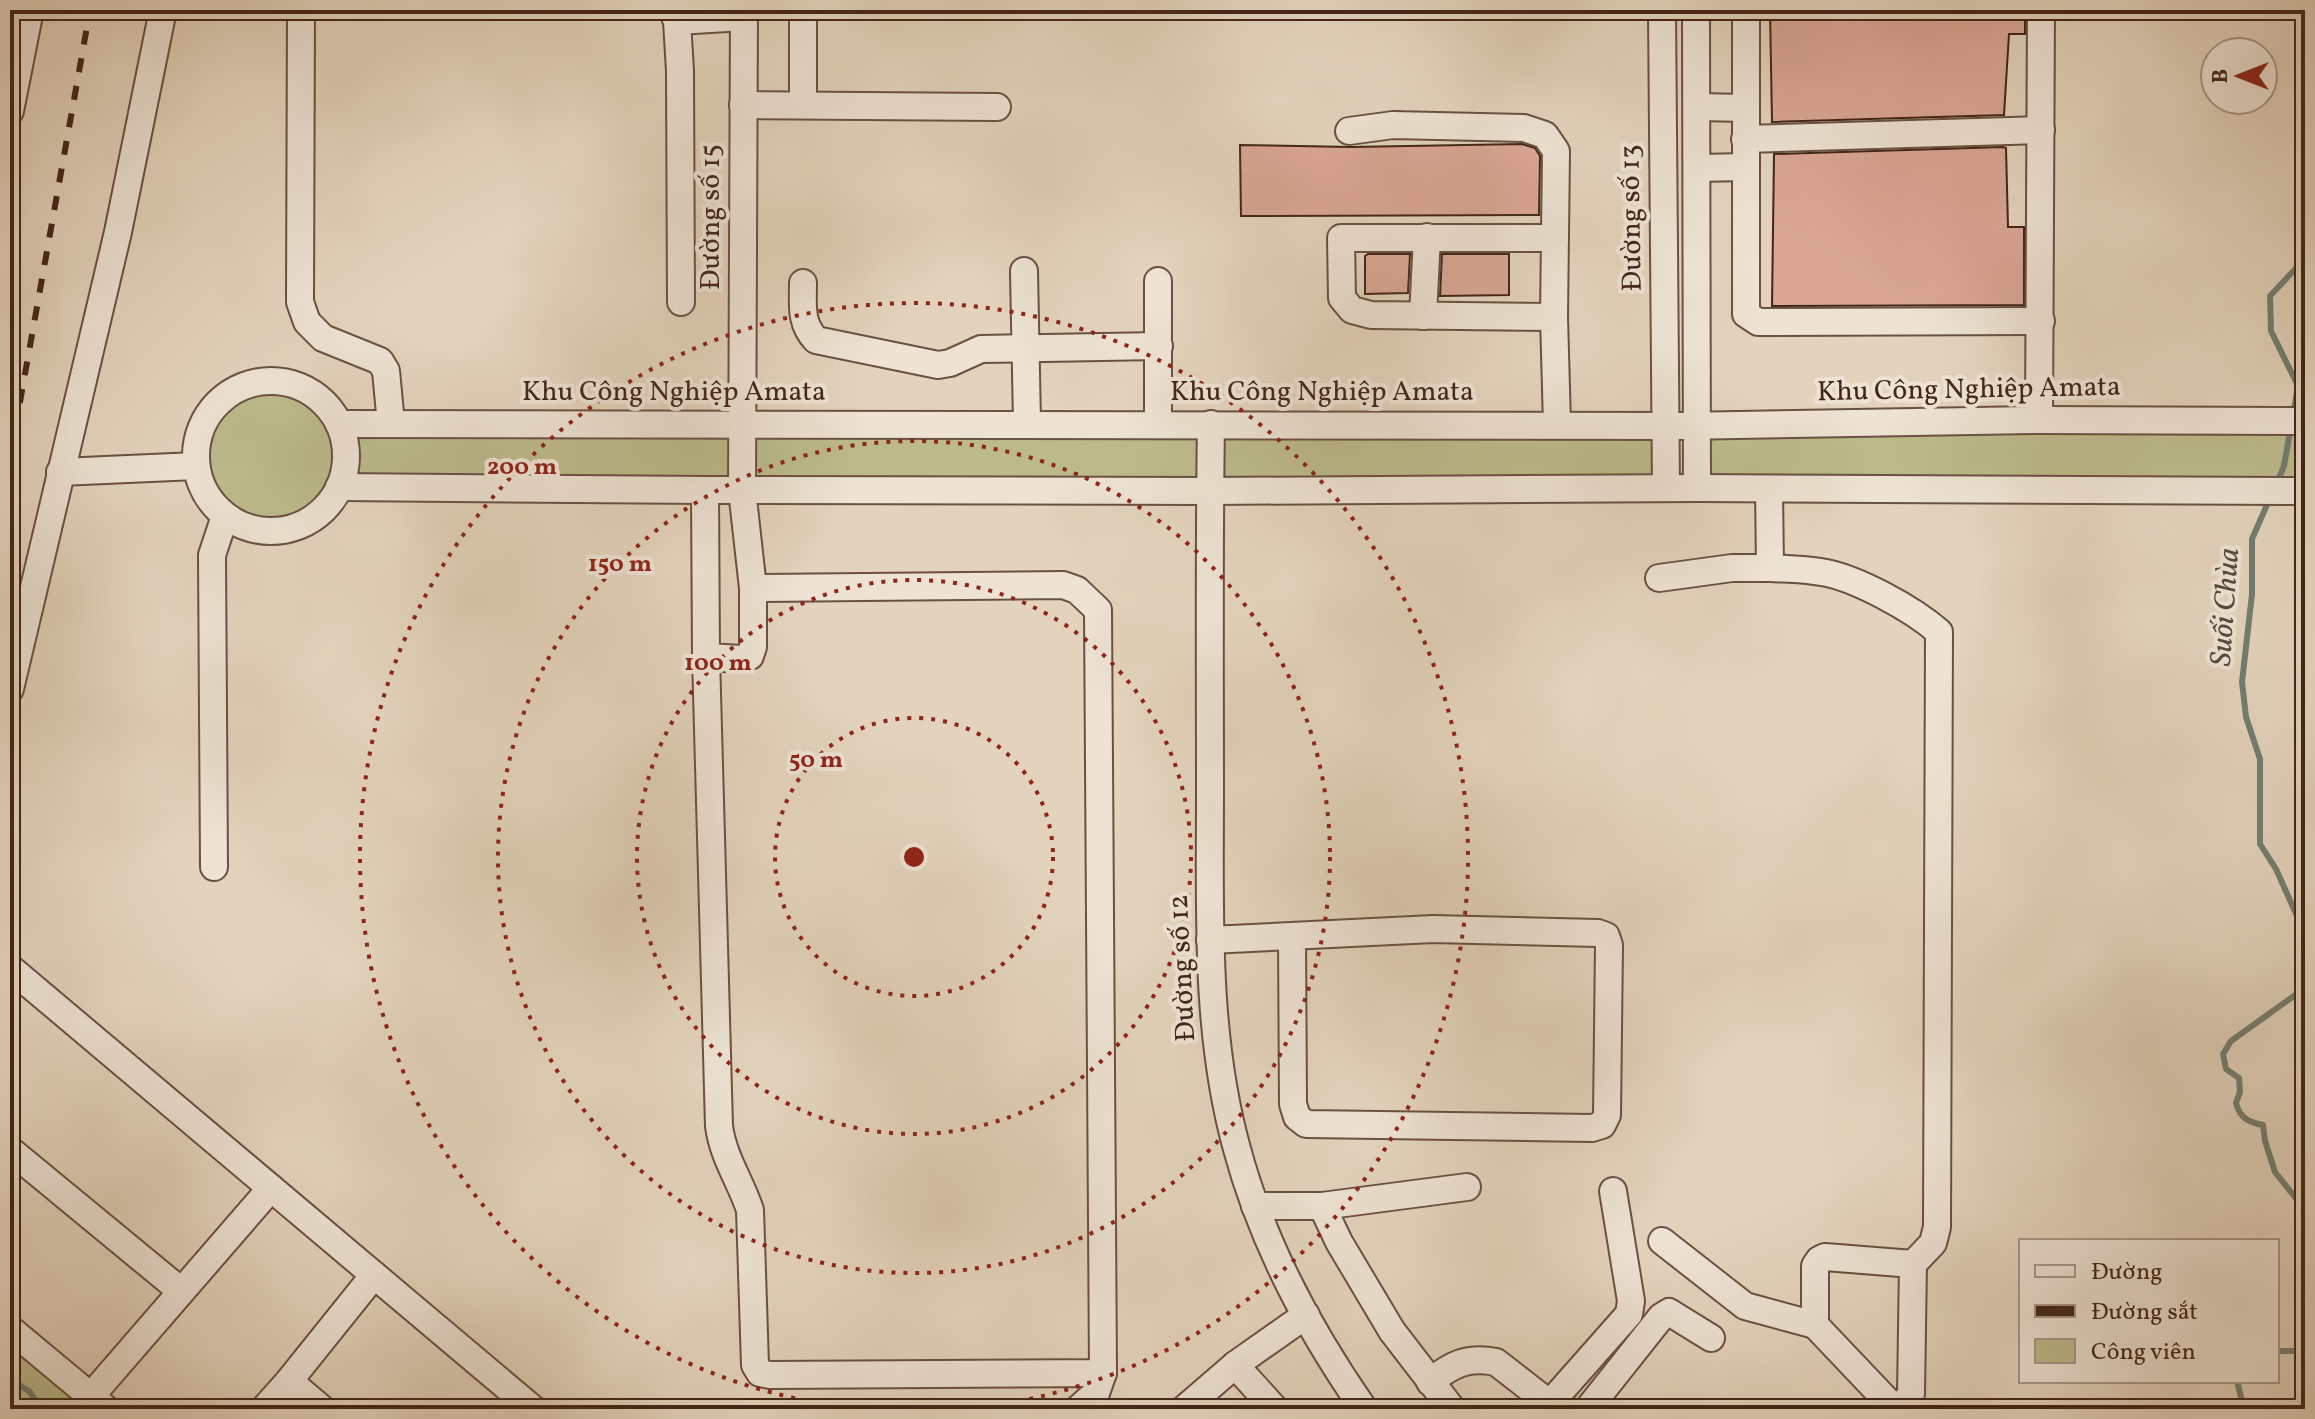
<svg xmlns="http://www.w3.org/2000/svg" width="2315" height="1419" viewBox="0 0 2315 1419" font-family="Vollkorn,serif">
  <rect width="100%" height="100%" fill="#e3d3bc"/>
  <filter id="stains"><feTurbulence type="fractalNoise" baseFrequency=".0025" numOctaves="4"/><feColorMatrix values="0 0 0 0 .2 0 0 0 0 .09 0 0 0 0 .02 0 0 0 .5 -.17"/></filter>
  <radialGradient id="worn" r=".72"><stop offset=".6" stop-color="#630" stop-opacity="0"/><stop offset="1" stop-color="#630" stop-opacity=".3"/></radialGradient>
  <g fill="#bcba8b" stroke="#7f7052" stroke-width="2">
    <circle cx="271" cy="456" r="64"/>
    <polygon points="2038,431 2305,433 2305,481 1703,477 1702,436"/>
    <polygon points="1205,434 1204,480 747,479 748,435"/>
    <polygon points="353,435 736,435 735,479 353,478 356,463"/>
    <polygon points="1217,435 1659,436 1659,477 1216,480"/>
    <polygon points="10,1334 100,1409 10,1409"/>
  </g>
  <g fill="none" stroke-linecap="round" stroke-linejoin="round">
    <g stroke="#747e72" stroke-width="6">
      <polyline points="2305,72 2302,78 2302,114 2305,119"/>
      <polyline points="2293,415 2298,386 2271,331 2270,296 2301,263 2305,250"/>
      <polyline points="2276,485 2284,466 2291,426"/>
      <polyline points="2270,498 2252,539 2252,594 2242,682 2246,717 2260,759 2260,844 2276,869 2305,934"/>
      <path d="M2305,988L2231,1041L2223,1054L2226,1069L2239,1078L2240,1092L2236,1103C2240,1118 2248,1122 2263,1125L2265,1141L2275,1172L2302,1206L2305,1240"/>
      <polyline points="2277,1351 2305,1351"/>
      <polyline points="10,1379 30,1392 41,1409"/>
      <polyline points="2237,1381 2244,1409"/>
    </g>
  </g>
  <g fill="#d9a694" stroke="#422619" stroke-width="2">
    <polygon points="1770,10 2025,10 2025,34 2009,34 2004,115 1772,122"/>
    <polygon points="1522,144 1535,148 1540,156 1539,215 1241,216 1240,145 1351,147"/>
    <polygon points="2003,147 2006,148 2008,227 2024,227 2024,305 1772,306 1774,154"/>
    <polygon points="1368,254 1410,254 1408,293 1365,294 1365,256"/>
    <polygon points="1442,254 1509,254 1509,295 1440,296"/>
  </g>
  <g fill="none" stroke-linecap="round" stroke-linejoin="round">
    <g stroke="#6a5142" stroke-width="30">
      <g id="minor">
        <polyline points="301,10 300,302 307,322 323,338 380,361 386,371 391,424"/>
        <polyline points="672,10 677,21 744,17"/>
        <polyline points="803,10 803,105"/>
        <polyline points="1662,10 1666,488"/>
        <polyline points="1696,10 1697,488"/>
        <polyline points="1746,10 1746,314 1758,322 2041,321"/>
        <polyline points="677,21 680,71 681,302"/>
        <polyline points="743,105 997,107"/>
        <polyline points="1697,107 1746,108"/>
        <polyline points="10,111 30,10"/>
        <polyline points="1349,131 1393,125 1524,128 1545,135 1556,151 1554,317"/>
        <polyline points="1745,139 2041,130"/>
        <polyline points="1698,168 1745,167"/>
        <polyline points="1555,238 1341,238 1342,298 1352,310 1371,315 1554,317 1557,424"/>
        <polyline points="1024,271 1027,423"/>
        <polyline points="1158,281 1158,424"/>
        <path d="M803,283C803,306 800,323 816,340L938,365L950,363L981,349L1159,346"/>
        <polyline points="1423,316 1427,237"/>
        <circle cx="271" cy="456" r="75"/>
        <polyline points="2039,420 2041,10"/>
        <polyline points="339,424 1681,426 2039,420 2305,421"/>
        <path d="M1211,424C1209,547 1210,670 1210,794C1210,911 1205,1034 1237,1149C1262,1242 1309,1330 1364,1409"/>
        <polyline points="60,472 196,466"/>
        <polyline points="339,487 705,490 1210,491 1697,488 2305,491"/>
        <path d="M705,490L706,657L719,1126C723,1157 740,1180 750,1210L755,1365L760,1373L770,1375L1103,1373L1098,610L1077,590L1063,585L753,588L742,490L744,10"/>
        <path d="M1770,568C1787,569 1804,569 1821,572C1855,577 1913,609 1939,632L1937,1227L1933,1243L1913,1264L1911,1394L1904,1404L1891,1405L1815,1325V1266L1819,1260L1825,1257L1913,1264"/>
        <polyline points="1659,578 1732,568 1770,568 1769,489"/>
        <polyline points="706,657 743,659 750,656 753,647 753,588"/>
        <polyline points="10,689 118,232 163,10"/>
        <polyline points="214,867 212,555 225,516"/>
        <polyline points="1210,940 1433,929 1598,933 1606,936 1609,945 1607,1115 1602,1125 1592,1128 1306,1124 1297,1117 1293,1104 1292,936"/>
        <polyline points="10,968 533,1409"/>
        <polyline points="10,1150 181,1291"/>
        <polyline points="1255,1206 1322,1206 1339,1242 1392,1331 1452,1409"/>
        <polyline points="1322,1206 1467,1187"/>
        <polyline points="1662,1241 1745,1306 1815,1325"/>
        <polyline points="10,1329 106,1409"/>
        <polyline points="1235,1365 1275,1409"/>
        <polyline points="289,1381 322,1409"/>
        <path d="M1430,1382C1451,1365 1467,1356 1496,1362L1550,1404"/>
        <polyline points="91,1396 271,1188"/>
        <polyline points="264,1409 289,1381 374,1275"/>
        <polyline points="1078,1409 1096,1393 1103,1373"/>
        <polyline points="1184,1409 1235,1365 1306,1315"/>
        <polyline points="1545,1409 1629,1314 1631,1301 1613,1191"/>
        <polyline points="1588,1409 1661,1317 1669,1312 1711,1338"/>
      </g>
    </g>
    <use href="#minor" stroke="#ede2d3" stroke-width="26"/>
    <polyline stroke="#422619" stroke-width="6" stroke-dasharray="14 14" stroke-linecap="butt" points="10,458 90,10"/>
  </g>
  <g fill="none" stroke="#8f2418" stroke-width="4" stroke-dasharray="4 8">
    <circle cx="914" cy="857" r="139"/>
    <circle cx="914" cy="857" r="277"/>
    <circle cx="914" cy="857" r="416"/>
    <path d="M866 1409A554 554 0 1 1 962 1409"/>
  </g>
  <g text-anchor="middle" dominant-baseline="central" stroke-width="8" stroke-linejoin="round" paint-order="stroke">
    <g font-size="28" fill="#422619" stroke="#ede2d3">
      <text transform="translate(711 217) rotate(-90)">Đường số 15</text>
      <text transform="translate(1632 218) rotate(-91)">Đường số 13</text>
      <text transform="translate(1969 390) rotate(-1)">Khu Công Nghiệp Amata</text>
      <text x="674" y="392">Khu Công Nghiệp Amata</text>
      <text x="1322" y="392">Khu Công Nghiệp Amata</text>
      <text transform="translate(1183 968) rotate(-93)">Đường số 12</text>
    </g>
    <g font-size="30" font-style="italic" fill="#574a3e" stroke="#ede2d3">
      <text transform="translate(2226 607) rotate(-86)">Suối Chùa</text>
    </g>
  </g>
  <circle cx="914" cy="857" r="12" fill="#8f2418" stroke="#ede2d3" stroke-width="4"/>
  <g font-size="24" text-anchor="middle" font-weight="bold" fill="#8f2418" stroke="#ede2d3" stroke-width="8" stroke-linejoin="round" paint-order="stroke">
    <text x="522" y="474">200 m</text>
    <text x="620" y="571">150 m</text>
    <text x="718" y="670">100 m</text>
    <text x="816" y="767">50 m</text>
  </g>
  <rect width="2315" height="1419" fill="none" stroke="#e3d3bc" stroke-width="40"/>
  <rect x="12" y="12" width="2291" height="1395" fill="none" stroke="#422619" stroke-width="4"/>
  <rect x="20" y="20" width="2275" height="1379" fill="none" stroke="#422619" stroke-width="2"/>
  <rect x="2019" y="1239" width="260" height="144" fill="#ede2d3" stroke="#a99789" stroke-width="2"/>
  <rect x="2035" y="1265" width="40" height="12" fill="#ede2d3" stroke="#a99789" stroke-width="2"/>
  <text x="2091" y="1279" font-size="24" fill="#422619">Đường</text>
  <rect x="2035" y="1305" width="40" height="12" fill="#422619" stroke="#a99789" stroke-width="2"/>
  <text x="2091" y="1319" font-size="24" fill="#422619">Đường sắt</text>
  <rect x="2035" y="1339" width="40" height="24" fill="#bcba8b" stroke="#a99789" stroke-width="2"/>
  <text x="2091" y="1359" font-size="24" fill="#422619">Công viên</text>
  <g transform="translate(2239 76) rotate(270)"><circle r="38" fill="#ede2d3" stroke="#a99789" stroke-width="2"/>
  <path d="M0-6L14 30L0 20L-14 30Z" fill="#8f2418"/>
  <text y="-12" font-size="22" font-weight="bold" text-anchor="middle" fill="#422619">B</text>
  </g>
  <rect width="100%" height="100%" filter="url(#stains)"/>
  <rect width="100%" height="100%" fill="url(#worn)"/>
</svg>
